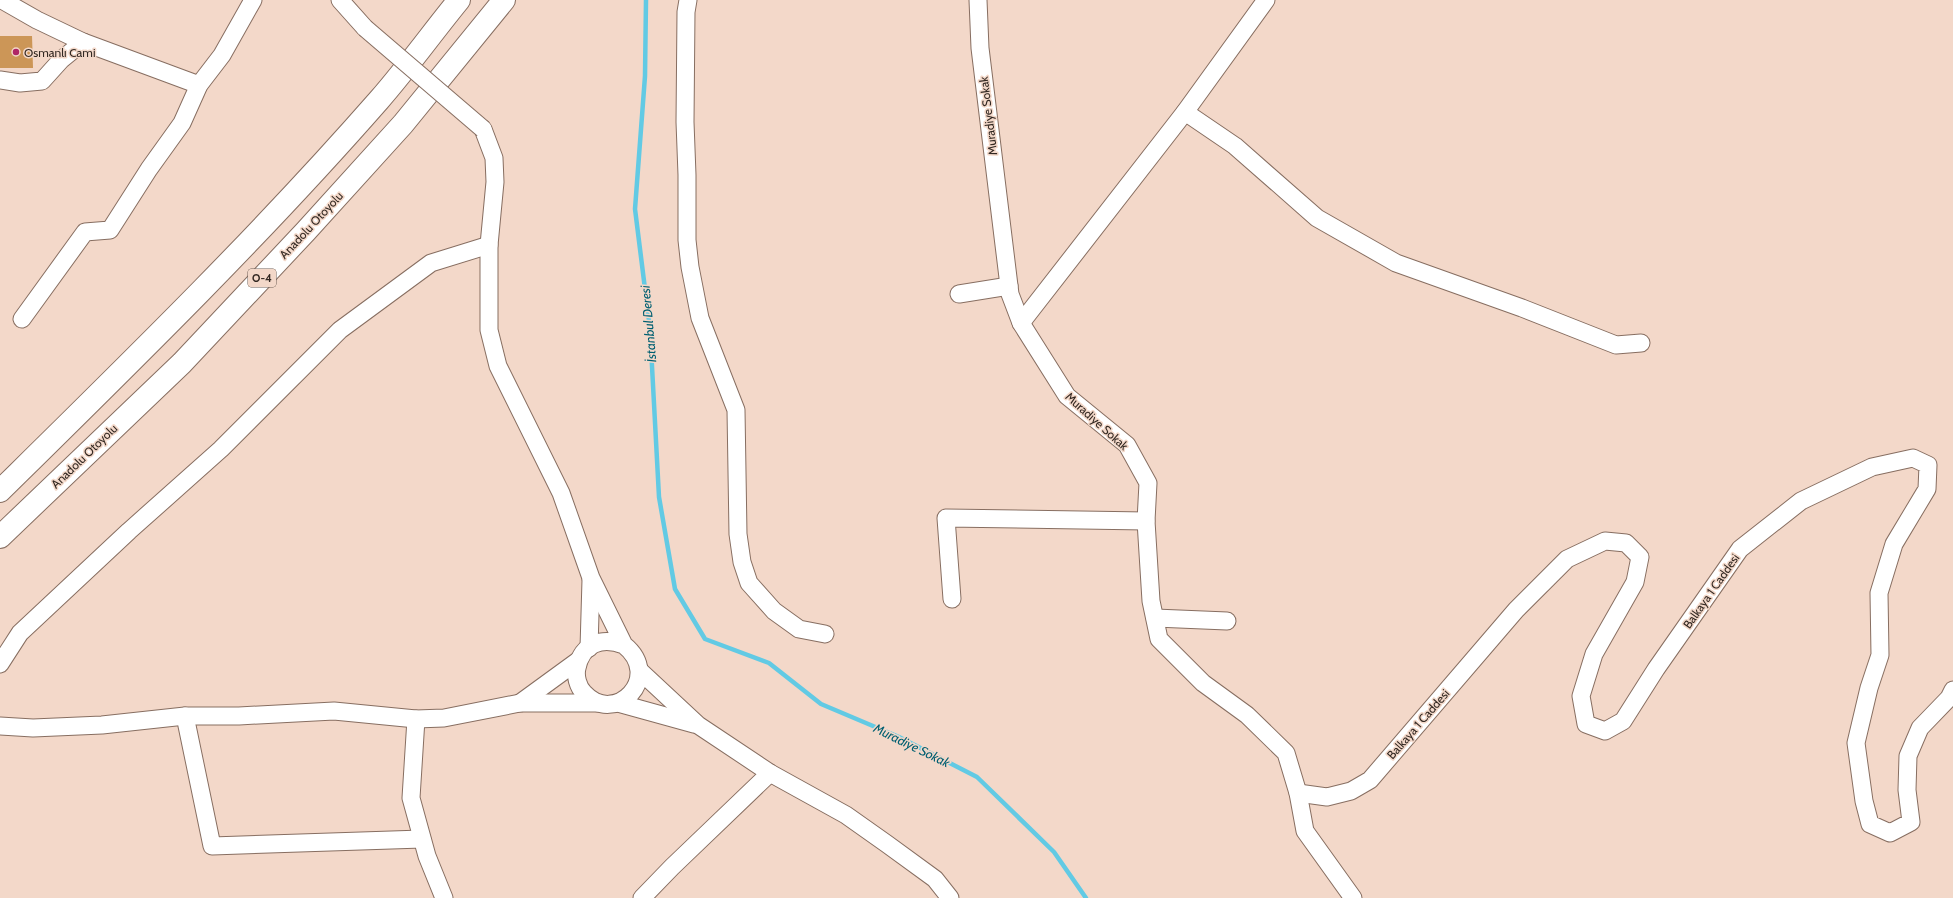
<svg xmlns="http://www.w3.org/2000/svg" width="1953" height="898" viewBox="0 0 1953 898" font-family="Cabin,sans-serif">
  <rect width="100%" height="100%" fill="#f3d8c9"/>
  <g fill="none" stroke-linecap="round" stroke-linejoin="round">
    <polyline stroke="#62cae4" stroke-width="4.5" points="646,0 645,76 635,209 650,329 659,497 675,589 705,639 769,663 821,704 899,737 977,777 1054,852 1086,898"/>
  </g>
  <polygon fill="#cc9657" points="0,36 32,36 33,68 0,68"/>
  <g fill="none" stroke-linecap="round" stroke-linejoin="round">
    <g stroke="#876e61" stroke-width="19">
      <g id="minor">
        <polyline points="2,0 37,20 83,42 199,85"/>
        <polyline points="340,0 365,28"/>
        <polyline points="688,0 686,12 685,122 687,175 687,240 690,267 700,318 736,410 738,534 742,562 749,583 774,611 799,629 825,634"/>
        <polyline points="978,0 980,48 1010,294 1021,323 1067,396 1127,445 1148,483 1146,521 1151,601 1159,639 1203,683 1247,715 1286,753 1298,793 1305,831 1353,898"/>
        <polyline points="0,80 20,83 42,81 61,60 83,42"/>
        <polyline points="1185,112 1235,146 1317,218 1396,263 1522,308 1616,345 1641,343"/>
        <path d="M483,129L494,158L495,182L489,245V330L498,366L561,493L591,578L624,645C664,677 615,727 584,693C578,687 575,676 577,668C582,643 602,637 624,645"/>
        <polyline points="959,294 1009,286"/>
        <polyline points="22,319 85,232 110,230 149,169 182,123 199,85 222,55 253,0"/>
        <polyline points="1021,323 1185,112 1266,0"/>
        <polyline points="952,599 946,518 1146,521"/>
        <polyline points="1155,618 1227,621"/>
        <polyline points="589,648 591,580"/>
        <polyline points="0,664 20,633 129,531 221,449 340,330 431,263 489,245"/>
        <polyline points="640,671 698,725 770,773 846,815 887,844 935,879 950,898"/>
        <polyline points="520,703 579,660"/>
        <polyline points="618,703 694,724"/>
        <polyline points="185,716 212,846 422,839"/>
        <polyline points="416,719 411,798 427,856 444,898"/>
        <polyline points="0,726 33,728 102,725 185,716 239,716 334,711 416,719 444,718 520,703 598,703"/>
        <polyline points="1298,793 1327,797 1351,791 1370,780 1516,610 1567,559 1605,541 1626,543 1640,557 1635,582 1594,654 1581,696 1586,724 1605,731 1623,721 1656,669 1740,549 1801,501 1872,467 1913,458 1928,465 1927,489 1894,544 1879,593 1880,655 1869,688 1856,743 1864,801 1870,824 1890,833 1911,822 1907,790 1908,756 1920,728 1949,698 1953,690"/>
        <polyline points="642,898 672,867 770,773"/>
      </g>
    </g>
    <g stroke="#876e61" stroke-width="24">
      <g id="highway">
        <path d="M0,491C129,364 259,237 379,100C407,68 432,33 459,0"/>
        <polyline points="0,537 182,363 306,231 403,124 504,0"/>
      </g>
    </g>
    <use href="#minor" stroke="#fff" stroke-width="17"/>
    <use href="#highway" stroke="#fff" stroke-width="22"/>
    <g stroke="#876e61" stroke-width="19" stroke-linecap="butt">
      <polyline id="minor-bridge" points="365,28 483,129"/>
    </g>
    <use href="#minor-bridge" stroke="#fff" stroke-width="17"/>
  </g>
  <circle fill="#af2566" stroke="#f3d8c9" stroke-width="1.5" cx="16" cy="52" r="4"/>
  <g text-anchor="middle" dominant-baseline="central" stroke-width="3" stroke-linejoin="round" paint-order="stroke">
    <rect fill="#f3d8c9" stroke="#6c5d54" stroke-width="1" x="248" y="269" width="28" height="18" rx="3"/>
    <g font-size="11" font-weight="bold" fill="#322822">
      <text x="262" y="278">O-4</text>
    </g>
    <g font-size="12" fill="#322822" stroke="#f3d8c9" text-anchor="start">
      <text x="24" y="52">Osmanlı Cami</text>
    </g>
    <g font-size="12" fill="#322822" stroke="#f3d8c9">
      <text transform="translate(988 116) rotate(-97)">Muradiye Sokak</text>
      <text transform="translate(311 225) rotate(-47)">Anadolu Otoyolu</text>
      <text transform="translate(1097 421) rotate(42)">Muradiye Sokak</text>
      <text transform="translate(84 456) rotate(-44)">Anadolu Otoyolu</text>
      <text transform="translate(1711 591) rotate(-55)">Balkaya 1 Caddesi</text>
      <text transform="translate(1418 724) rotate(-49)">Balkaya 1 Caddesi</text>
    </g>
    <g font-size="13" font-style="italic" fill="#005f71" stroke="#f3d8c9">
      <text transform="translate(648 324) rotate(-95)">İstanbul Deresi</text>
      <text transform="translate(912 745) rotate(26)">Muradiye Sokak</text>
    </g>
  </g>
</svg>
